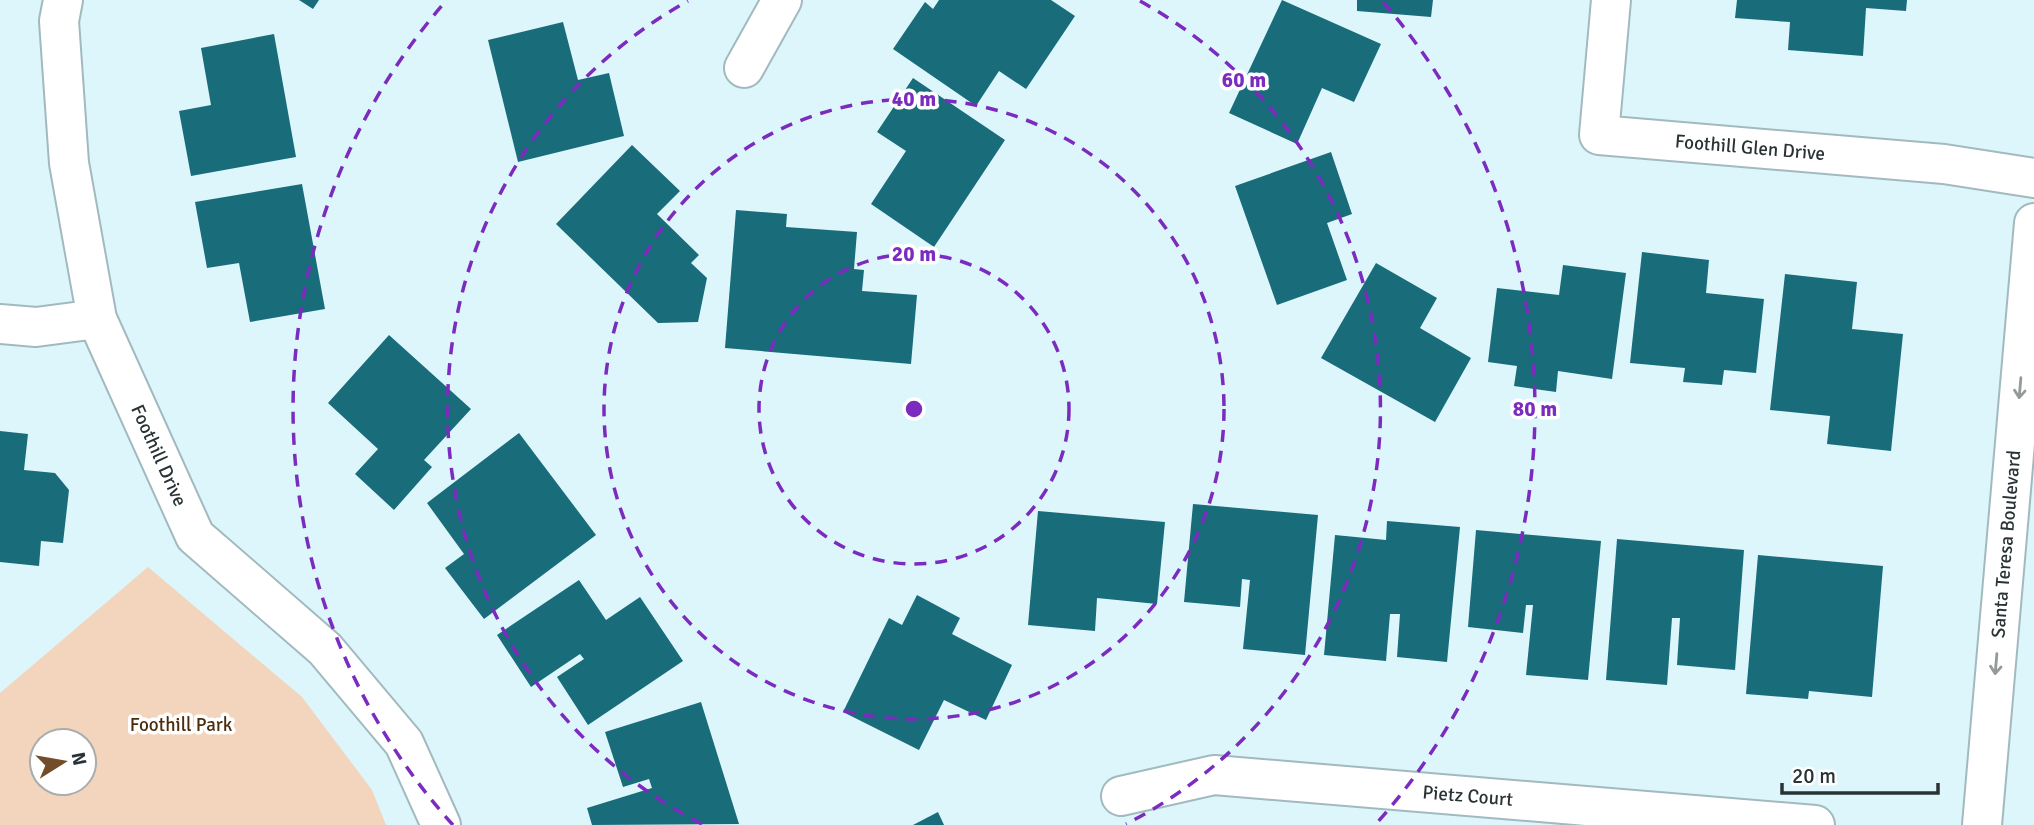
<svg xmlns="http://www.w3.org/2000/svg" width="2034" height="825" viewBox="0 0 2034 825" font-family="Signika,sans-serif">
  <rect width="100%" height="100%" fill="#ddf6fb"/>
  <path fill="#f2d5bc" fill-rule="evenodd" d="M148,567L302,697L372,790L386,825H0V693ZM42,741H84V783H42Z"/>
  <g fill="#196c7a">
    <polygon points="299,0 319,0 313,9"/>
    <polygon points="939,0 1051,0 1075,16 1026,89 999,71 976,106 893,49 925,2 933,9"/>
    <polygon points="1282,0 1381,44 1354,102 1322,88 1297,144 1229,113"/>
    <polygon points="1357,0 1433,0 1431,17 1357,11"/>
    <polygon points="1737,0 1907,0 1906,11 1866,8 1863,56 1788,50 1790,22 1735,18"/>
    <polygon points="563,22 578,80 609,73 624,136 518,162 488,40"/>
    <polygon points="274,34 296,157 191,176 179,111 211,105 201,48"/>
    <polygon points="913,78 1005,140 934,247 871,204 906,151 877,132"/>
    <polygon points="632,145 680,191 657,214 699,255 691,263 707,278 698,322 658,323 556,224"/>
    <polygon points="1331,152 1352,214 1327,223 1347,280 1277,305 1235,186"/>
    <polygon points="302,184 325,309 250,322 239,263 207,268 195,202"/>
    <polygon points="736,210 787,214 786,227 857,232 854,269 864,270 862,291 917,295 911,364 725,348"/>
    <polygon points="1642,252 1709,260 1706,293 1764,299 1756,373 1724,370 1722,385 1683,382 1685,368 1630,363"/>
    <polygon points="1376,263 1437,298 1420,328 1471,358 1435,422 1321,358"/>
    <polygon points="1563,265 1626,273 1612,379 1558,371 1556,392 1514,386 1517,366 1488,362 1497,288 1559,295"/>
    <polygon points="1785,274 1857,282 1852,329 1903,334 1891,451 1827,444 1830,416 1770,410"/>
    <polygon points="389,335 471,409 424,460 432,467 394,510 355,474 378,449 328,403"/>
    <polygon points="0,431 28,434 24,470 55,473 69,490 63,543 41,541 39,566 0,562"/>
    <polygon points="519,433 596,535 484,619 445,568 464,554 427,503"/>
    <polygon points="1193,504 1318,515 1305,655 1243,649 1250,580 1242,579 1240,607 1184,602"/>
    <polygon points="1038,511 1165,522 1157,604 1097,598 1095,631 1028,625"/>
    <polygon points="1387,521 1460,527 1447,662 1397,657 1400,614 1390,614 1386,661 1324,655 1335,535 1386,540"/>
    <polygon points="1476,530 1601,541 1588,680 1526,675 1533,605 1526,605 1523,633 1468,627"/>
    <polygon points="1617,539 1744,550 1735,670 1677,665 1680,618 1672,618 1667,685 1606,680"/>
    <polygon points="1758,555 1883,566 1872,697 1809,691 1808,699 1746,694"/>
    <polygon points="579,580 606,620 640,597 683,661 588,725 557,677 584,659 580,654 531,687 497,635"/>
    <polygon points="917,595 960,618 952,634 1012,665 986,720 944,700 919,750 843,712 889,618 902,625"/>
    <polygon points="701,702 739,824 592,825 587,808 652,788 649,779 623,787 605,732"/>
    <polygon points="938,812 944,825 913,825"/>
  </g>
  <g fill="none" stroke-linecap="round" stroke-linejoin="round">
    <g stroke="#a2babf" stroke-width="42">
      <g id="minor">
        <path id="s1" d="M63,0L59,21L69,163L97,319L195,536L325,649L404,743L441,825"/>
        <path id="s2" d="M1611,0L1599,135L1944,164L2034,178"/>
        <polyline points="744,68 782,0"/>
        <polyline points="0,324 36,327 97,319"/>
        <path id="s3" d="M1121,796L1214,775L1815,825"/>
      </g>
    </g>
    <g stroke="#a2babf" stroke-width="42">
      <g id="secondary">
        <path id="s4" d="M1982,825L2034,223"/>
      </g>
    </g>
    <use href="#minor" stroke="#fff" stroke-width="38"/>
    <use href="#secondary" stroke="#fff" stroke-width="38"/>
  </g>
  <defs><path id="oneway-shaft" d="M-6 0H5M1.5-3L5.5 0L1.5 3" fill="none" stroke-width="1.6" stroke-linecap="round" stroke-linejoin="round" transform="scale(1.75)"/></defs>
  <g stroke="#94999a">
    <use href="#oneway-shaft" transform="translate(2020 388) rotate(95)"/>
    <use href="#oneway-shaft" transform="translate(1996 664) rotate(95)"/>
  </g>
  <g fill="none" stroke="#7b2cbf" stroke-width="3.5" stroke-dasharray="12 9">
    <circle cx="914" cy="409" r="155"/>
    <circle cx="914" cy="409" r="310"/>
    <path d="M702 824A466 466 0 0 1 688 1M1140 1A466 466 0 0 1 1126 824"/>
    <path d="M453 825A621 621 0 0 1 445 2M1383 2A621 621 0 0 1 1375 825"/>
  </g>
  <g text-anchor="middle" dominant-baseline="central" stroke-width="7" stroke-linejoin="round" paint-order="stroke">
    <g font-size="19" fill="#293335" stroke="#fff">
      <text stroke="none"><textPath href="#s2" startOffset="287">Foothill Glen Drive</textPath></text>
      <text stroke="none"><textPath href="#s1" startOffset="472">Foothill Drive</textPath></text>
      <text stroke="none"><textPath href="#s4" startOffset="282">Santa Teresa Boulevard</textPath></text>
      <text stroke="none"><textPath href="#s3" startOffset="350">Pietz Court</textPath></text>
    </g>
    <g font-size="19" fill="#4c2c0c" stroke="#fff">
      <text x="181" y="725">Foothill Park</text>
    </g>
  </g>
  <circle cx="914" cy="409" r="10" fill="#7b2cbf" stroke="#fff" stroke-width="3.5"/>
  <g font-size="21" text-anchor="middle" font-weight="bold" fill="#7b2cbf" stroke="#fff" stroke-width="7" stroke-linejoin="round" paint-order="stroke">
    <text x="1244" y="87">60 m</text>
    <text x="914" y="106">40 m</text>
    <text x="914" y="261">20 m</text>
    <text x="1535" y="416">80 m</text>
  </g>
  <g transform="translate(63 762) rotate(79)"><circle r="33" fill="#ffffff" stroke="#a9adae" stroke-width="2"/>
  <path d="M0-5L12 26L0 18L-12 26Z" fill="#734d29"/>
  <text y="-10" font-size="19" font-weight="bold" text-anchor="middle" fill="#293335">N</text>
  </g>
  <path d="M1782 783v10h156v-10" fill="none" stroke="#293335" stroke-width="3.5"/>
  <text x="1792" y="783" font-size="21" fill="#293335" stroke="#ffffff" stroke-width="5" paint-order="stroke">20 m</text>
</svg>
